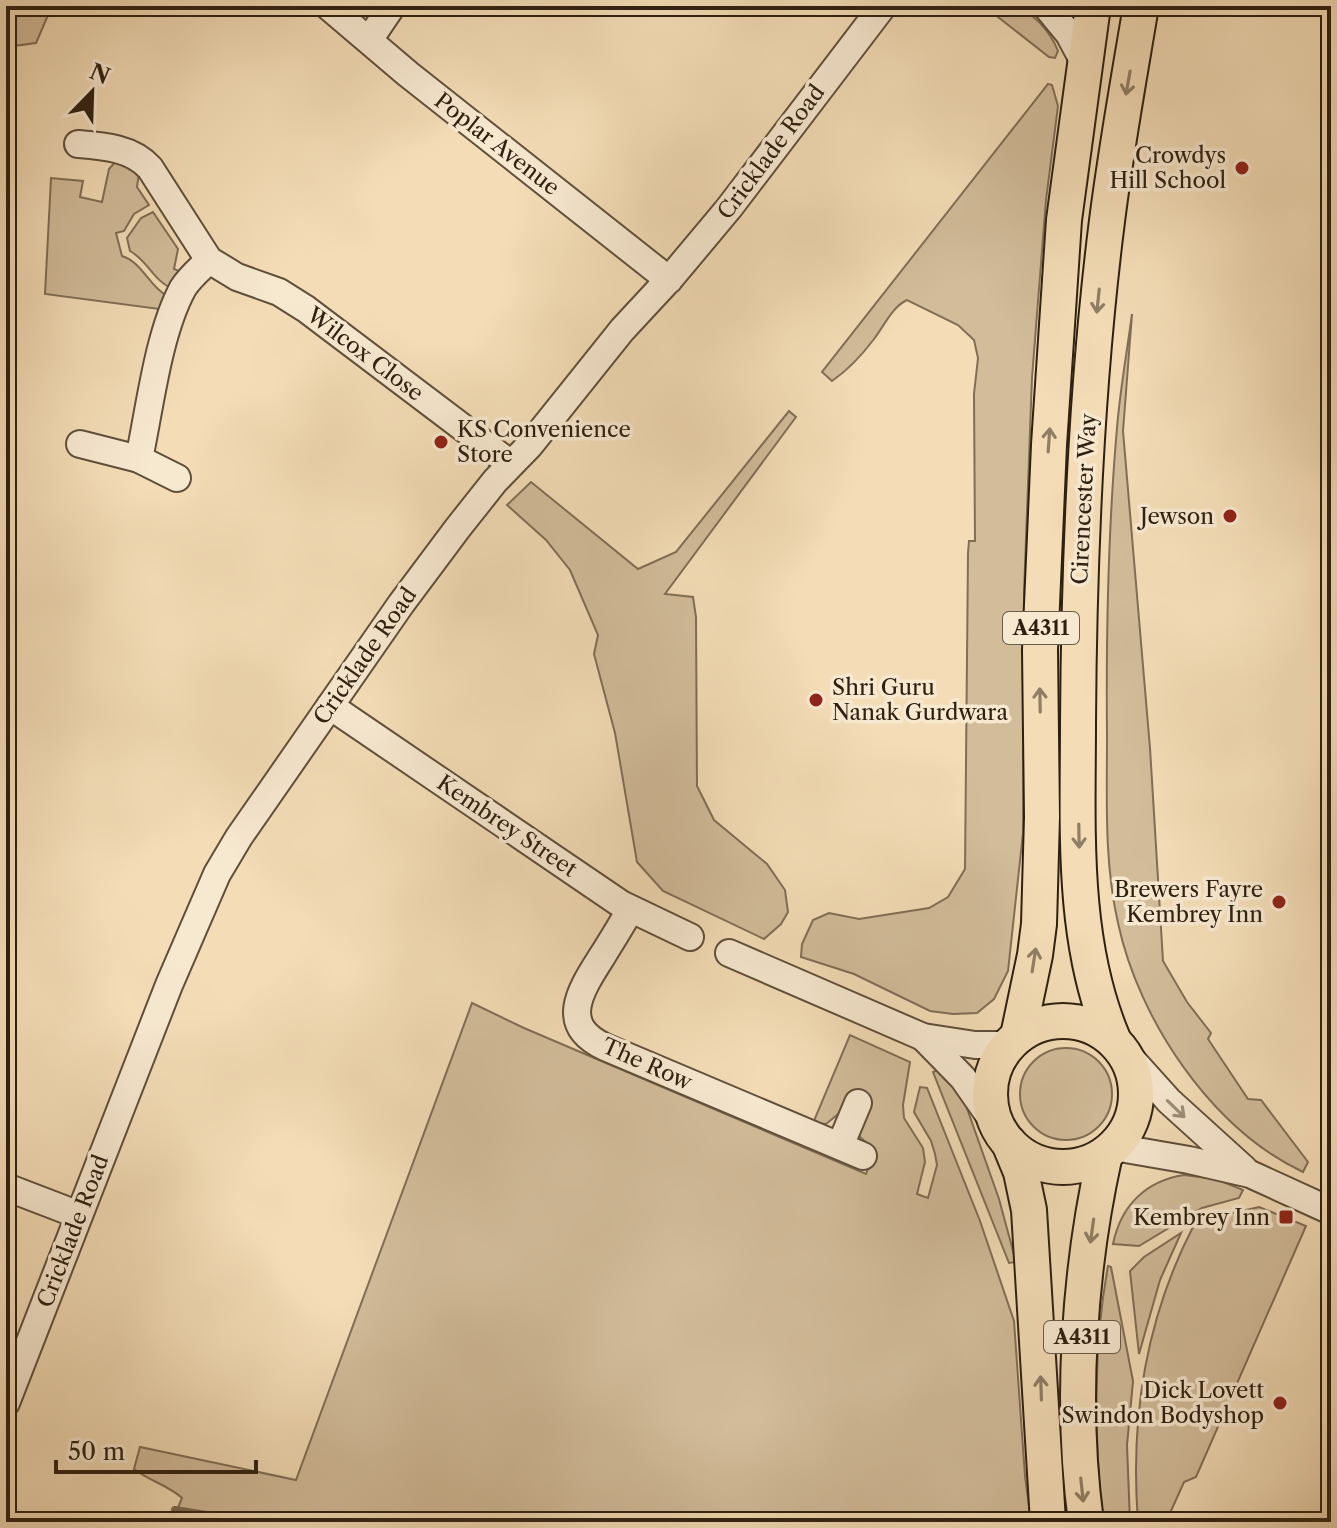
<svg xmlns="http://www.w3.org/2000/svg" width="1337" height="1528" viewBox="0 0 1337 1528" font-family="'Libre Caslon Text',serif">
  <rect width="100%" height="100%" fill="#f3dcb6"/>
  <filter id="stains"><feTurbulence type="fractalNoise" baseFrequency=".0025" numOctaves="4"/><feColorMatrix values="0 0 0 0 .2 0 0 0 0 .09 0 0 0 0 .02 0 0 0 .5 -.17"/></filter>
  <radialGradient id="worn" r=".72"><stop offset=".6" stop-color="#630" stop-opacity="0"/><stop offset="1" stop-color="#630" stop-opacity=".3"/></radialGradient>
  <g fill="#d2bc9a" stroke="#806e56" stroke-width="2">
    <polygon points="6,6 52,6 36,43 6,47"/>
    <path d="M984,6C993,6 1002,5 1011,6C1032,9 1051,33 1058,51L1055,58L1049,57Z"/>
    <path d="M1048,84L1052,85L1058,106L1046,200L1032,378L1024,592L1023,833L1008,971L994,999L977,1013L953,1014L930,1011L854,974L801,957L802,944L813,920L829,913L859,919L929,908L948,897L965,869L968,553L969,541H975L974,394L978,358L974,340L958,325L907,300C892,307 884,326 874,339C862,355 848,370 832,381L822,372Z"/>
    <path d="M116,161L139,173L137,187L149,205L134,214L124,231L116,233L122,256C143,263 148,285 167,296L159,309L45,294L51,178L83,181L80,197L102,202L109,169Z"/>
    <path d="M153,212L178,249L174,269L181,272L171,288C153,280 148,261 130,251L127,238L141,218Z"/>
    <path d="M1132,314L1123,431L1150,748L1163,961L1187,1002L1211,1033L1208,1039L1248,1099L1261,1100L1308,1162L1303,1172C1212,1129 1139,1021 1118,923C1104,862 1107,798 1107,736C1106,634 1108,530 1117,428C1120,390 1127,352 1132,314Z"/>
    <polygon points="789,411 796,417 665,594 693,597 696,617 697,786 714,820 767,864 785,890 788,912 781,924 764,939 663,891 637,862 615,733 594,654 598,635 570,570 546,540 507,505 531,482 638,569 676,552"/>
    <path d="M472,1003L524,1028L866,1174L875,1150L860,1137L859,1132L842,1111L826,1124L813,1123L850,1035L910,1062L903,1105L904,1118L923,1148L925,1162L917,1194L928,1198L937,1165L935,1154L931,1141L914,1112L920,1087L927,1088L980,1221L1014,1321L1025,1476L1031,1522H172L182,1498C168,1485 149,1481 134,1469L140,1447L296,1480Z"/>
    <circle cx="1066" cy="1094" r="46"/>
    <polygon points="938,1070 943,1070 964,1100 999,1199 1016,1262 1009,1263 933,1072"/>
    <path d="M1184,1175L1216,1179L1243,1190L1239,1198L1202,1208L1139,1246L1113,1244C1121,1205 1146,1181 1184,1175Z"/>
    <path d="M1259,1207L1306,1226L1196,1477L1184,1482L1166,1522H1138C1130,1419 1145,1320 1193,1227L1220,1216Z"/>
    <polygon points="1181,1233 1160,1280 1139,1354 1130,1271 1144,1257"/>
    <path d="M1108,1266L1111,1267L1133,1381L1127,1445L1130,1522H1103L1101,1510C1095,1428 1093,1347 1108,1266Z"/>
  </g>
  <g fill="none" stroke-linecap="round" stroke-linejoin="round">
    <polyline stroke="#7c6a52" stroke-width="8" points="175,1510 250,1522"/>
    <g stroke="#5f4f3a" stroke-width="30">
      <g id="minor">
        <polyline points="328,6 408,74 669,280"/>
        <polyline points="1046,6 1069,34 1084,62"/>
        <polyline points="369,40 392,6"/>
        <path d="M78,144C104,146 132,148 150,168L209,260L237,277L279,292L306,309L511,464"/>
        <polyline points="80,444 139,459 177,478"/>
        <path d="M139,459C150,407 158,334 183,288C190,277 200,269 209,260"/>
        <polyline points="330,706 621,904 690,937"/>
        <path d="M630,910C621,926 611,942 601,958C580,991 558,1025 605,1047L863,1156"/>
        <polyline points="729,953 923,1037 975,1045 1009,1045"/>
        <polyline points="923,1037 963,1078 1000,1131"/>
        <polyline points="1124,1051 1169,1101 1244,1169"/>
        <polyline points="840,1146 858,1103"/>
        <polyline points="1114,1147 1189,1160 1250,1174 1331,1211"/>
        <polyline points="6,1187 79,1215"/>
        <polyline points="6,1403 169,985 217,874 239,837 401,604 457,529 495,481 530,445 622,330 673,275 729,208 883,6"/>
      </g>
    </g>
    <g stroke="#2e2011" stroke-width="38">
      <g id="major">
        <circle cx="1063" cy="1094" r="73"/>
        <polyline points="1018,1036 1035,955 1039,924 1042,817 1040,650 1049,445 1064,220 1093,6"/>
        <path d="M1113,1039C1071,940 1078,828 1078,723C1079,555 1086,387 1107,221C1116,149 1129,78 1141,6"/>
        <polyline points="1009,1143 1021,1172 1029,1210 1048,1522"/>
        <path d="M1086,1522C1070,1404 1079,1270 1105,1154"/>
      </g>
    </g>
    <use href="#minor" stroke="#f7e8d0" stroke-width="26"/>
    <use href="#major" stroke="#f3dcb6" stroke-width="34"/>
  </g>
  <defs><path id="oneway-shaft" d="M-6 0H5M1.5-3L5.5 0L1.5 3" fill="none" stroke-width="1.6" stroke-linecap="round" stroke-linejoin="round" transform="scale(2)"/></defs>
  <g stroke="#907e64">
    <use href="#oneway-shaft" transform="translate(1128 83) rotate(100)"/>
    <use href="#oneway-shaft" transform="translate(1098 301) rotate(96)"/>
    <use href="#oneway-shaft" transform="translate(1049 440) rotate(-86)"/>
    <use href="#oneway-shaft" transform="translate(1040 700) rotate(-91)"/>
    <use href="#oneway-shaft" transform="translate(1079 836) rotate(89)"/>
    <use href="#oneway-shaft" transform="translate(1034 960) rotate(-81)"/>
    <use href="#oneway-shaft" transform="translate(1092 1231) rotate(98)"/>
    <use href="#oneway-shaft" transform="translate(1041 1388) rotate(-92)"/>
    <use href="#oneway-shaft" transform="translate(1082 1490) rotate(84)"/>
  </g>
  <use stroke="#9d8e7a" href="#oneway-shaft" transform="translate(1176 1109) rotate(44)"/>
  <g fill="#8f2418" stroke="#f7e8d0" stroke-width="3">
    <circle cx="1242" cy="168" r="8"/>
    <circle cx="441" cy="442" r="8"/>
    <circle cx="1230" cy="516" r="8"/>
    <circle cx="816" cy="700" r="8"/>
    <circle cx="1279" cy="902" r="8"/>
    <rect x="1278" y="1209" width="16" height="16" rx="4"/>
    <circle cx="1280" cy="1403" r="8"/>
  </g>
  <g text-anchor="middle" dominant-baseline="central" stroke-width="7" stroke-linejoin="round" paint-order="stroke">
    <g fill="#f7e8d0" stroke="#6a5c4a" stroke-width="2">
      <rect x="1003" y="612" width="76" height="32" rx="6"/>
      <rect x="1044" y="1321" width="76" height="32" rx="6"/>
    </g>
    <g font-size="20" font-weight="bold" fill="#2e2011">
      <text x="1041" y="628">A4311</text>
      <text x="1082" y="1337">A4311</text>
    </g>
    <g font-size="22" fill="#2e2011" stroke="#f7e8d0">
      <text transform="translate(497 144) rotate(38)">Poplar Avenue</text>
      <text transform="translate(771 152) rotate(-53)">Cricklade Road</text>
      <text transform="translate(365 354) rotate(37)">Wilcox Close</text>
      <text transform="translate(1084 499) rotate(-87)">Cirencester Way</text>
      <text transform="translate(365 656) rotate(-55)">Cricklade Road</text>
      <text transform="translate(507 826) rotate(34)">Kembrey Street</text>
      <text transform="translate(647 1064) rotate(24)">The Row</text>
      <text transform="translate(73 1231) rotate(-69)">Cricklade Road</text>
    </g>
    <g font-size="22" fill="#2e2011" stroke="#f7e8d0" text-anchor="end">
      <text x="1226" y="155">Crowdys<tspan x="1226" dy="25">Hill School</tspan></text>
      <text x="457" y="429" text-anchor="start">KS Convenience<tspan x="457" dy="25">Store</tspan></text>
      <text x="1214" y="516">Jewson</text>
      <text x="832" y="687" text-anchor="start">Shri Guru<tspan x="832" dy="25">Nanak Gurdwara</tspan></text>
      <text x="1263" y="889">Brewers Fayre<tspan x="1263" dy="25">Kembrey Inn</tspan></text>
      <text x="1270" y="1217">Kembrey Inn</text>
      <text x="1264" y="1390">Dick Lovett<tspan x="1264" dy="25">Swindon Bodyshop</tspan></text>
    </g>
  </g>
  <rect width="1337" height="1528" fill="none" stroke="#f3dcb6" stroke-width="32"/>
  <rect x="8" y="8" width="1321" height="1512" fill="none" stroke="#2e2011" stroke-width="4"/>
  <rect x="16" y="16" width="1305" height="1496" fill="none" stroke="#2e2011" stroke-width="2"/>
  <g transform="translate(92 92) rotate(23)" stroke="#f7e8d0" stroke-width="6" paint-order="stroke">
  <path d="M0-6L14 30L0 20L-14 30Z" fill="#2e2011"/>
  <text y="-12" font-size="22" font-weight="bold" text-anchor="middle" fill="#2e2011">N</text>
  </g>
  <path d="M56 1460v12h200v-12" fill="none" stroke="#2e2011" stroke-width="4"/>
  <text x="68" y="1460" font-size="24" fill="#2e2011" stroke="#f7e8d0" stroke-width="6" paint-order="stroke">50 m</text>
  <rect width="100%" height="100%" filter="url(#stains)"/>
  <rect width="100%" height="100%" fill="url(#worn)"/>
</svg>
